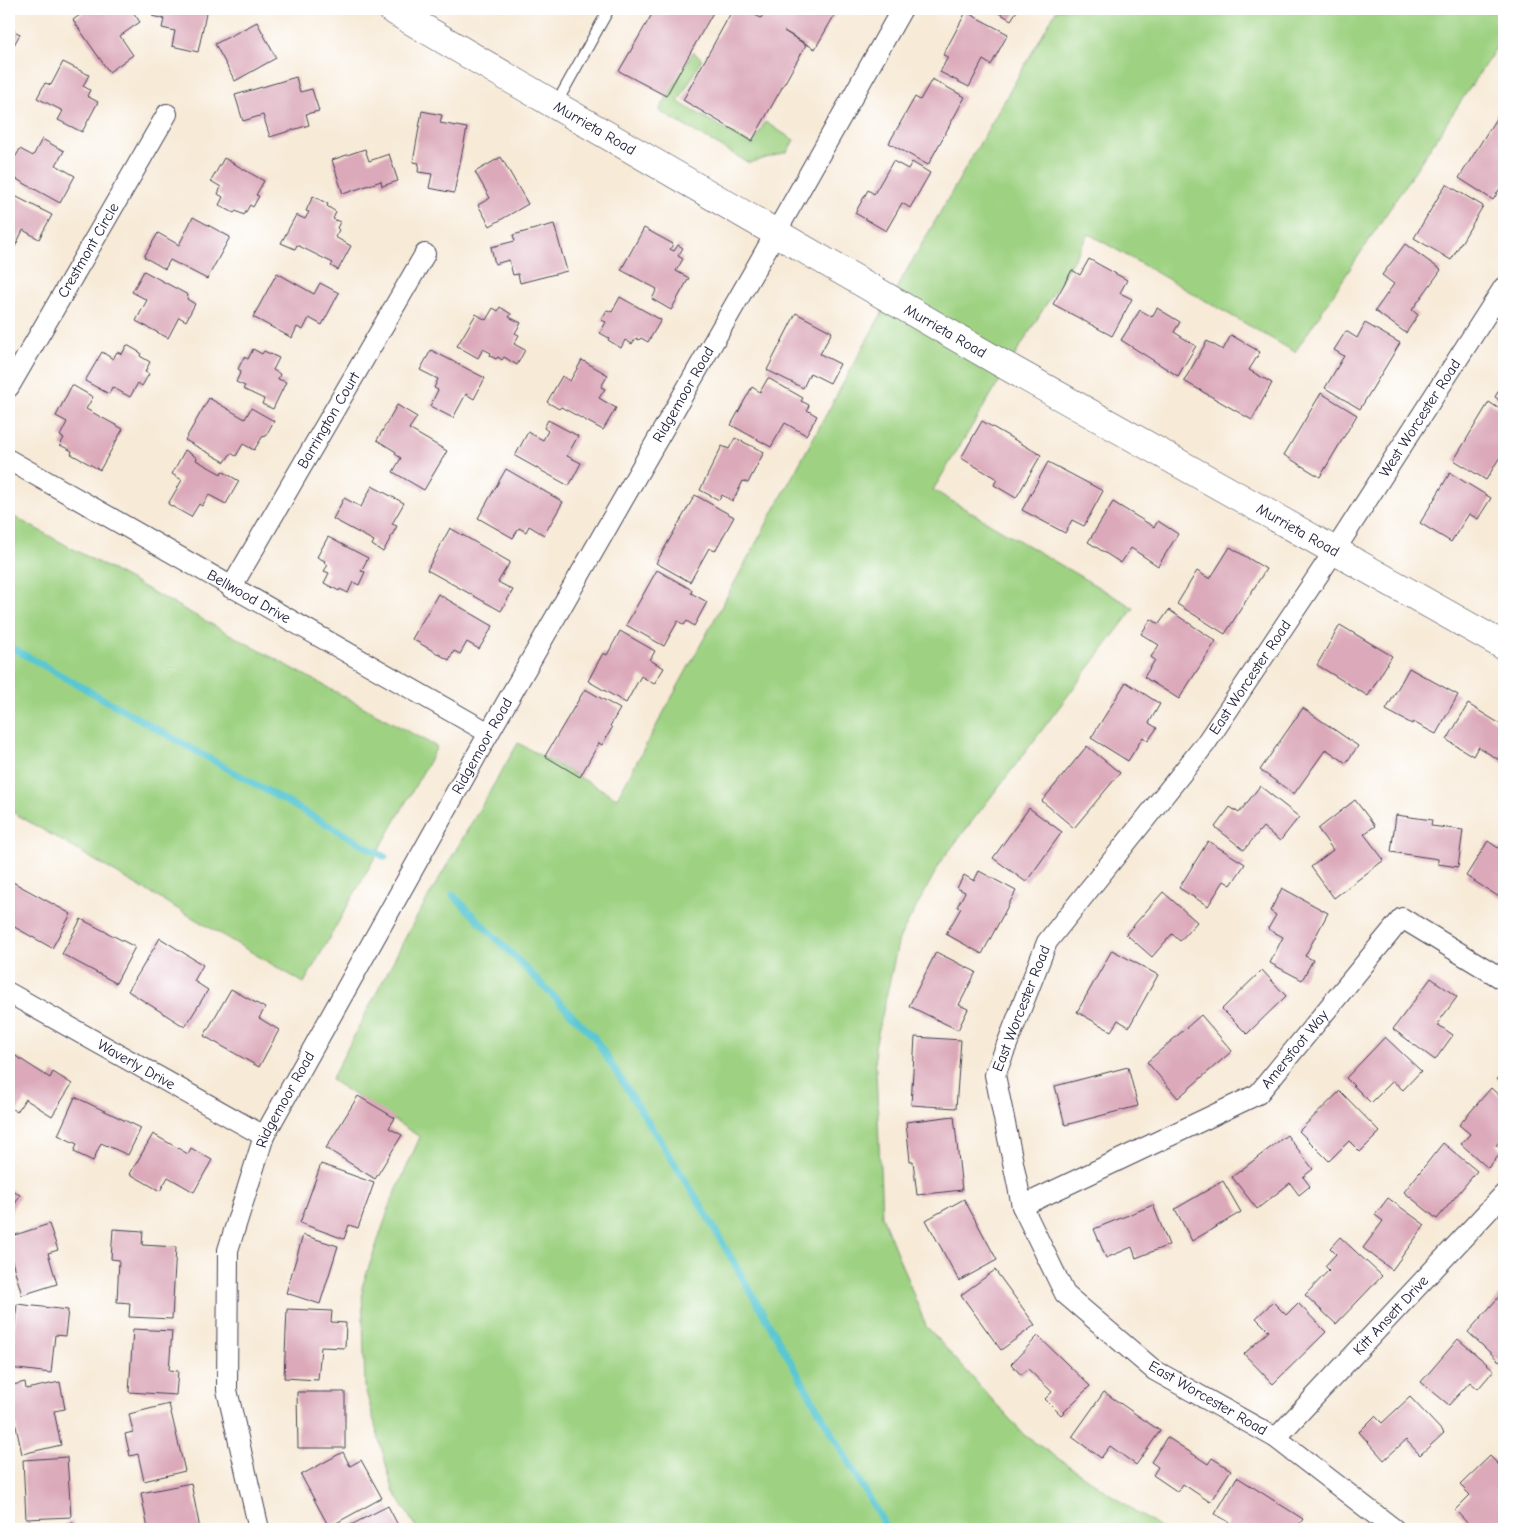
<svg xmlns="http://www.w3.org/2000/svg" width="1513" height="1538" viewBox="0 0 1513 1538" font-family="'Comic Neue',sans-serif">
  <rect width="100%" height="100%" fill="#fff"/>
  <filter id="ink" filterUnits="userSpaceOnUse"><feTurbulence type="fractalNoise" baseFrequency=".02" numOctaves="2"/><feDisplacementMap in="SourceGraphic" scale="10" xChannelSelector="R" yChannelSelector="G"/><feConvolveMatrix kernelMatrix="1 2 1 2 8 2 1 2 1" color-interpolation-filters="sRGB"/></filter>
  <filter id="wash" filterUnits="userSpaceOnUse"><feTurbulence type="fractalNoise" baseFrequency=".0096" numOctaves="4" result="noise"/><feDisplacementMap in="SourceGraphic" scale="20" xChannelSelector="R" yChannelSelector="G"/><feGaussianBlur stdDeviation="1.12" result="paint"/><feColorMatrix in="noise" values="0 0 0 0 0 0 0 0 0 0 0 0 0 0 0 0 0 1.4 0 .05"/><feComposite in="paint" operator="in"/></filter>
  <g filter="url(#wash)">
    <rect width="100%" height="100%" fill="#f7ead7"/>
    <g fill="#9ed282" stroke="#607a5e">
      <polygon points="1057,9 1504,9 1504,36 1295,352 1089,234 933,490 1134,608 1011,771 942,860 899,939 875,1047 882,1216 926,1326 1024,1435 1161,1529 417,1529 393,1490 365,1388 362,1287 390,1205 420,1137 331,1080 411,927 518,743 617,798 869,336"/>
      <polygon points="693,52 702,59 678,102 753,145 765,122 794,140 787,152 749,163 659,111"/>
      <polygon points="9,514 437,747 304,983 9,810"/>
    </g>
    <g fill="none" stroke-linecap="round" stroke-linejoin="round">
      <g stroke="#5ac7d2" stroke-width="7">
        <polyline points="9,646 385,857"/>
        <polyline points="453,895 594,1037 699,1202 887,1529"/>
      </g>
    </g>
    <g id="blocks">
      <g fill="#dba9b9">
        <polygon points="88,9 131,9 140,22 120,36 133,55 109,72 73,20"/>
        <polygon points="154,9 207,9 198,52 172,46 175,31 162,28 164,19 152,16"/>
        <polygon points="655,9 715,9 666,96 619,71"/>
        <polygon points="733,9 743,9 761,18 766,9 838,9 815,49 784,31 806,45 752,141 683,100"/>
        <polygon points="992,9 1018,9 1011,20"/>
        <polygon points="966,12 1008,34 991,65 983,60 969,87 940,72 948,57 943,55"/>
        <polygon points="257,22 276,58 235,81 215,44"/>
        <polygon points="9,28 20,34 9,54"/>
        <polygon points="63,62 89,75 83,86 90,90 87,96 98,102 82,132 58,120 63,111 37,98 45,83 51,85"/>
        <polygon points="296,77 300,92 312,89 319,111 306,114 309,125 270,137 263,115 243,121 235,95"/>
        <polygon points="932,79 965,97 928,165 889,143 915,97 920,100"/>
        <polygon points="422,111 442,115 440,123 467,128 454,193 429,188 432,174 418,172 419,163 413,162"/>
        <polygon points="1500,112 1504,115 1504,182 1493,200 1459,178"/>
        <polygon points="42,139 64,151 56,165 75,176 60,203 9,175 9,168 20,149 33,156"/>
        <polygon points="365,149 369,161 389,154 398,181 382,186 381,181 343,194 332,160"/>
        <polygon points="501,157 528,204 490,226 478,205 490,198 475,172"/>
        <polygon points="224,158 264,181 256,195 259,196 253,207 250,205 244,215 236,211 234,213 219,205 223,197 218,194 221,187 211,181"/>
        <polygon points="893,161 908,169 912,162 930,173 910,208 902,203 886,231 855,213 868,190 874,194"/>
        <polygon points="1446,184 1483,206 1451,260 1414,238"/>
        <polygon points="9,193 52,215 39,239 23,230 13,251 9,249"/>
        <polygon points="313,196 328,204 327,206 336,212 333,219 340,222 337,228 339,230 335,237 351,246 338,270 331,266 333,263 297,245 295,249 281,243 296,215 305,219 309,212 306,211"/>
        <polygon points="193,217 230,237 207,279 170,260 165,269 144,257 158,233 179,245"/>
        <polygon points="554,224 567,271 520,283 518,274 513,275 509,260 495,264 491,247 515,241 513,235"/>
        <polygon points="644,228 673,244 670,249 674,251 678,245 683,248 678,256 683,259 676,271 689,278 671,310 652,299 657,289 621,270"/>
        <polygon points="1405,244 1441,270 1412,310 1418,315 1406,333 1375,311 1394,284 1382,275"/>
        <polygon points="1089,259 1127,280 1120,293 1132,299 1112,336 1053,304 1072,270 1080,275"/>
        <polygon points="144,271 188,295 187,299 195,304 186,321 179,317 168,338 136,321 147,300 132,292"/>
        <polygon points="277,273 314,294 320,283 339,293 322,325 309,318 303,330 297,327 292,338 253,317"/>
        <polygon points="620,297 661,320 648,342 641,338 639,340 636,338 632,344 625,340 621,348 608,340 609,338 600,333 606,322 601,320 607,310 612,312"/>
        <polygon points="500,307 511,314 509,317 521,323 515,333 519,335 514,344 525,350 517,365 504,357 502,360 498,357 496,359 490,356 491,353 483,349 478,358 457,346 476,314 486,320 493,308 498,311"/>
        <polygon points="1157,308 1180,322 1174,332 1196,346 1178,376 1121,340 1140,310 1152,317"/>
        <polygon points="796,313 832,332 820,354 840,364 830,383 810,373 803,388 767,370"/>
        <polygon points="1365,323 1400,343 1360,409 1325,388 1344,356 1334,350 1346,331 1357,338"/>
        <polygon points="1231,335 1260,352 1249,370 1272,383 1252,420 1184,381 1207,341 1223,350"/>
        <polygon points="127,345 141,353 140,356 150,362 145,372 149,374 142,386 138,383 130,397 112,387 109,394 85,381 102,352 113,359 117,352 122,354"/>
        <polygon points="253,349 262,354 264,351 279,358 273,370 280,374 278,379 286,382 273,409 262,404 264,399 243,389 245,386 236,382 241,371 238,369 244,357 248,359"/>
        <polygon points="431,350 485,378 474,399 466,394 453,418 430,406 438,390 434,388 438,379 420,370"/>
        <polygon points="582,360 608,375 601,387 605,389 599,398 616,408 603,430 561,407 559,409 547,402 562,376 570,381"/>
        <polygon points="768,378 803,398 801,401 809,405 807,410 817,416 806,435 785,423 771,447 731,425 752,387 760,392"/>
        <polygon points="1504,381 1504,403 1495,397"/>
        <polygon points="72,385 93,397 86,409 123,429 100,470 71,454 72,451 60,445 64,438 60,436 67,422 56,416"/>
        <polygon points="1321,393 1357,415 1320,477 1284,455"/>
        <polygon points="209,398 245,419 251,408 274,421 265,437 263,436 254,450 243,444 236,456 231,453 225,462 185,440"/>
        <polygon points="1489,402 1504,412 1504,453 1503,452 1486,480 1454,460"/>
        <polygon points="397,405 417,417 409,429 447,451 424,490 393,472 401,458 395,454 396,452 377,440"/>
        <polygon points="548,420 578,436 567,456 581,463 569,486 515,456 528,432 543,440 548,431 544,428"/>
        <polygon points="982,421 1041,455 1016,498 994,485 997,479 961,458"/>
        <polygon points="735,438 764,452 748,483 743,481 733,501 722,495 719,500 700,490 722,446 729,449"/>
        <polygon points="185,450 197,458 196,460 221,474 222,471 239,481 226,504 209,495 202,506 199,504 191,517 168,504 182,480 172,474"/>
        <polygon points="1048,462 1103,491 1084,526 1072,520 1065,533 1022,510"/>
        <polygon points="506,469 563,502 544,535 529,526 526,532 519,528 513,538 478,518"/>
        <polygon points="1450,473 1491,498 1478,519 1469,514 1451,542 1420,523"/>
        <polygon points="372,486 404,503 392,524 397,526 383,552 372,545 374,541 333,519 344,498 361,507"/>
        <polygon points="695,495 734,517 715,551 709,548 690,582 656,563"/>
        <polygon points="1113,502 1154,527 1158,521 1178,534 1158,566 1131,548 1121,563 1088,542"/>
        <polygon points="450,528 510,562 498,582 513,590 501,611 427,570"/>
        <polygon points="328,537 368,558 361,571 365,572 359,585 353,582 348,593 340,589 339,591 324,583 329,573 324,571 328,565 324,562 325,561 317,557"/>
        <polygon points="1230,547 1266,569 1225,634 1177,604 1197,571 1210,579"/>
        <polygon points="657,570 692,590 691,593 707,602 694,626 687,621 684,625 678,621 664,646 626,625"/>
        <polygon points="438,594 493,626 479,649 467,642 460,654 454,651 449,660 412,639"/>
        <polygon points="1169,610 1216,641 1179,699 1144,677 1155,660 1151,657 1159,645 1141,634 1151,619 1159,624"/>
        <polygon points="1340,625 1392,656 1368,696 1317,665"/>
        <polygon points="620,631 655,651 650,660 664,668 654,684 641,676 626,703 588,681 603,653 607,655"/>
        <polygon points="1409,668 1458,695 1436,734 1413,722 1412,724 1386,710"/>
        <polygon points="1126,682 1160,704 1149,723 1157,728 1148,741 1143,737 1128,761 1091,738"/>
        <polygon points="585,689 620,709 610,726 612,728 602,745 599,743 580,777 545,756"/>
        <polygon points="1468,704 1502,725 1504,720 1504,763 1478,747 1473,756 1447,740"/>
        <polygon points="1303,708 1358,746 1346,763 1326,749 1294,794 1260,770"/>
        <polygon points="1087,746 1120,773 1074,828 1042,801"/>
        <polygon points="1260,786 1299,817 1280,841 1263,827 1244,850 1215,827 1230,807 1239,813"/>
        <polygon points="1355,800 1375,826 1364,834 1384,860 1334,898 1311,867 1333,850 1318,829"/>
        <polygon points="1029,808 1062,832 1026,882 993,858"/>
        <polygon points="1396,815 1432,820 1431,826 1463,830 1458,867 1438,864 1438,859 1391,852"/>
        <polygon points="1208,841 1245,864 1231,885 1224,881 1208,906 1179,888"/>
        <polygon points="1488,841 1501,850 1504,845 1504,900 1466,876"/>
        <polygon points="979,871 1016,891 982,954 946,934 961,908 957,907 965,892 957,888 964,875 974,881"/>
        <polygon points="9,880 71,914 52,948 9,924"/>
        <polygon points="1282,888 1328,913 1305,956 1313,960 1302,980 1270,963 1283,937 1268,929 1276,915 1270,911"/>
        <polygon points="1163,892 1197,922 1180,941 1172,934 1152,957 1126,934"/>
        <polygon points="81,919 135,947 116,983 62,954"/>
        <polygon points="160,938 203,965 194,981 208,990 185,1027 128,991"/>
        <polygon points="1112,950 1158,975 1129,1027 1118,1020 1111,1031 1077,1012"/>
        <polygon points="936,952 976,972 959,1005 968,1009 958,1030 909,1006"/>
        <polygon points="1262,970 1286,996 1247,1034 1222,1009"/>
        <polygon points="1431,978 1457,997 1437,1024 1453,1035 1435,1060 1393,1029"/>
        <polygon points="231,989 265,1008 259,1018 279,1030 259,1067 204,1036"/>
        <polygon points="1201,1015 1232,1051 1178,1098 1147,1062"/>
        <polygon points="915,1037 961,1040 956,1108 911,1105"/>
        <polygon points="1385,1037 1421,1071 1403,1090 1393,1081 1371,1103 1346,1078"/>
        <polygon points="14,1055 50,1078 53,1072 72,1084 52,1116 25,1099 17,1112 9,1107 9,1063"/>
        <polygon points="1128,1067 1138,1106 1065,1125 1055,1086"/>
        <polygon points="1504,1068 1504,1084 1497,1079"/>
        <polygon points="1491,1088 1504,1100 1504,1136 1496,1145 1503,1151 1488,1168 1461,1144 1470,1134 1459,1125"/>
        <polygon points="1340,1091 1380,1132 1360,1152 1349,1141 1329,1161 1299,1131"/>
        <polygon points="358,1096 395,1118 389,1128 402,1135 375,1179 326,1148"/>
        <polygon points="75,1097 141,1128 128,1155 101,1143 93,1161 74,1152 77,1144 58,1135"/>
        <polygon points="954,1116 962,1190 917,1195 913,1161 910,1161 906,1122"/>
        <polygon points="153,1134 188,1154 191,1148 212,1160 194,1192 168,1177 160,1191 130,1174"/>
        <polygon points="1287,1135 1313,1169 1303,1177 1310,1186 1299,1195 1290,1183 1257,1209 1232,1177"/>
        <polygon points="1443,1143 1477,1171 1437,1219 1404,1192"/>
        <polygon points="321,1164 374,1183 358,1228 349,1225 344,1239 300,1223"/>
        <polygon points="1223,1181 1241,1212 1192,1241 1175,1209"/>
        <polygon points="9,1189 20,1195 9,1215"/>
        <polygon points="1388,1198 1425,1225 1392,1270 1363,1248 1383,1221 1375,1215"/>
        <polygon points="964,1199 997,1260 959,1281 926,1220"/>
        <polygon points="1153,1205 1169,1245 1136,1258 1132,1247 1106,1258 1094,1229"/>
        <polygon points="49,1224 58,1250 48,1253 57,1284 22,1295 9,1251 9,1237"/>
        <polygon points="113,1229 143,1231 142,1245 176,1247 172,1319 129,1317 130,1303 117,1302 119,1260 111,1259"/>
        <polygon points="303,1235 338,1246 320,1304 286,1293"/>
        <polygon points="1340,1237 1382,1276 1336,1324 1305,1295 1329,1270 1325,1266 1336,1254 1330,1248"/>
        <polygon points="995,1270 1035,1325 1001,1350 961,1295"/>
        <polygon points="1504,1291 1504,1355 1499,1361 1468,1332"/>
        <polygon points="1273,1302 1286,1315 1298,1303 1326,1332 1273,1384 1244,1354 1269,1331 1256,1318"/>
        <polygon points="17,1304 68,1310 65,1336 55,1335 51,1373 10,1368"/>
        <polygon points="287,1309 332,1311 331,1322 346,1323 345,1348 321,1347 318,1380 284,1378"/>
        <polygon points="133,1329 172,1331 169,1370 178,1371 176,1395 129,1392"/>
        <polygon points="1038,1336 1090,1386 1061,1415 1045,1399 1052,1392 1028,1369 1021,1375 1011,1364"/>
        <polygon points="1458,1339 1494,1370 1478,1389 1470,1382 1449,1405 1421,1382"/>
        <polygon points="25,1382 26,1389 60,1382 65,1409 54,1411 61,1445 22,1454 9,1394 9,1386"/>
        <polygon points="297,1392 345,1392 345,1448 298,1448"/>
        <polygon points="1104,1392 1160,1431 1136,1465 1110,1446 1101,1458 1072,1437"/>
        <polygon points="1410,1397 1444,1433 1420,1455 1406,1440 1384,1460 1359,1432 1375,1416 1382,1423"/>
        <polygon points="169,1404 185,1471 144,1481 138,1454 130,1456 125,1434 133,1432 129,1414"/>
        <polygon points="1167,1437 1208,1464 1212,1458 1231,1470 1210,1502 1183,1484 1178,1492 1153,1475 1158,1467 1151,1462"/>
        <polygon points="343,1452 350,1466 361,1460 382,1498 329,1527 301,1475"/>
        <polygon points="1490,1456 1504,1470 1504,1520 1495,1529 1473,1529 1455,1510 1470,1495 1460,1485"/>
        <polygon points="67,1457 71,1517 26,1519 23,1460"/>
        <polygon points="1237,1477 1303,1519 1296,1529 1225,1529 1229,1522 1215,1514"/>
        <polygon points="191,1483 200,1529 148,1529 141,1493"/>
        <polygon points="388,1506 400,1529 343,1529"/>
        <polygon points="72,1521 76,1529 57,1529"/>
      </g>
    </g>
  </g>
  <g filter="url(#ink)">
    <use href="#blocks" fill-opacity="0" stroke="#424052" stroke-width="1"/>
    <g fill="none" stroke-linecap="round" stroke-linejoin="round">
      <g stroke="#424052" stroke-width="12">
        <polyline id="lane" points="556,104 609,9"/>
      </g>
      <g stroke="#424052" stroke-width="22">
        <g id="street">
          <path id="s1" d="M9,387L167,114"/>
          <path id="s2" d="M9,460L489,733"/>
          <path id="s3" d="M231,588L425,254"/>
          <path id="s4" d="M9,993L264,1136"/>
          <path id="s5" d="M1022,1206L1258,1094L1402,918L1504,980"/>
          <path id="s6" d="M1276,1438L1504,1194"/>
          <path id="s7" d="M259,1529L227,1390L228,1250L264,1136L489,733L757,266L902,9"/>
          <path id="s8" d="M1394,1529L1276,1438L1154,1370L1065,1294L1022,1206L995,1075L1047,942L1206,743L1335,550L1504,287"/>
        </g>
      </g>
      <g stroke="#424052" stroke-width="29">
        <g id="secondary">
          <path id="s9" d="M391,9L555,105L999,362L1504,646"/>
        </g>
      </g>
      <use href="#lane" stroke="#fff" stroke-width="10"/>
      <use href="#street" stroke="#fff" stroke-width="20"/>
      <use href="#secondary" stroke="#fff" stroke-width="28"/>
    </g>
  </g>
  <g text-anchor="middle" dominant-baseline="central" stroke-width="4" stroke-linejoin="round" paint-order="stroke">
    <g font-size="15" fill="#22223b" stroke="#fff">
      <text stroke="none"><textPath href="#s9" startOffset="236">Murrieta Road</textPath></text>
      <text stroke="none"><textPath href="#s1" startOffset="158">Crestmont Circle</textPath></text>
      <text stroke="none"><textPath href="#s9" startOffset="641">Murrieta Road</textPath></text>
      <text stroke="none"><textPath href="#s7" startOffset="1254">Ridgemoor Road</textPath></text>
      <text stroke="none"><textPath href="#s8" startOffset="1424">West Worcester Road</textPath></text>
      <text stroke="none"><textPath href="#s3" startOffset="194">Barrington Court</textPath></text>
      <text stroke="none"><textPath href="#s9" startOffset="1046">Murrieta Road</textPath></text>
      <text stroke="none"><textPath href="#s2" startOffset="276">Bellwood Drive</textPath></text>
      <text stroke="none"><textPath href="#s8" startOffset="1114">East Worcester Road</textPath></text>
      <text stroke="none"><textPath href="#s7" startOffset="849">Ridgemoor Road</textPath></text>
      <text stroke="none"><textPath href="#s8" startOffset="709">East Worcester Road</textPath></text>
      <text stroke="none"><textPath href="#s5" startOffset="319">Amersfoot Way</textPath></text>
      <text stroke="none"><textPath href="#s4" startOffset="146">Waverly Drive</textPath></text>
      <text stroke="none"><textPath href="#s7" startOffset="444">Ridgemoor Road</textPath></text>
      <text stroke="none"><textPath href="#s6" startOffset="168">Kitt Ansett Drive</textPath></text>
      <text transform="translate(1208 1398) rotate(30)">East Worcester Road</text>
    </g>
  </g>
  <rect width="1513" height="1538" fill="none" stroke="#fff" stroke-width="30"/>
</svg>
